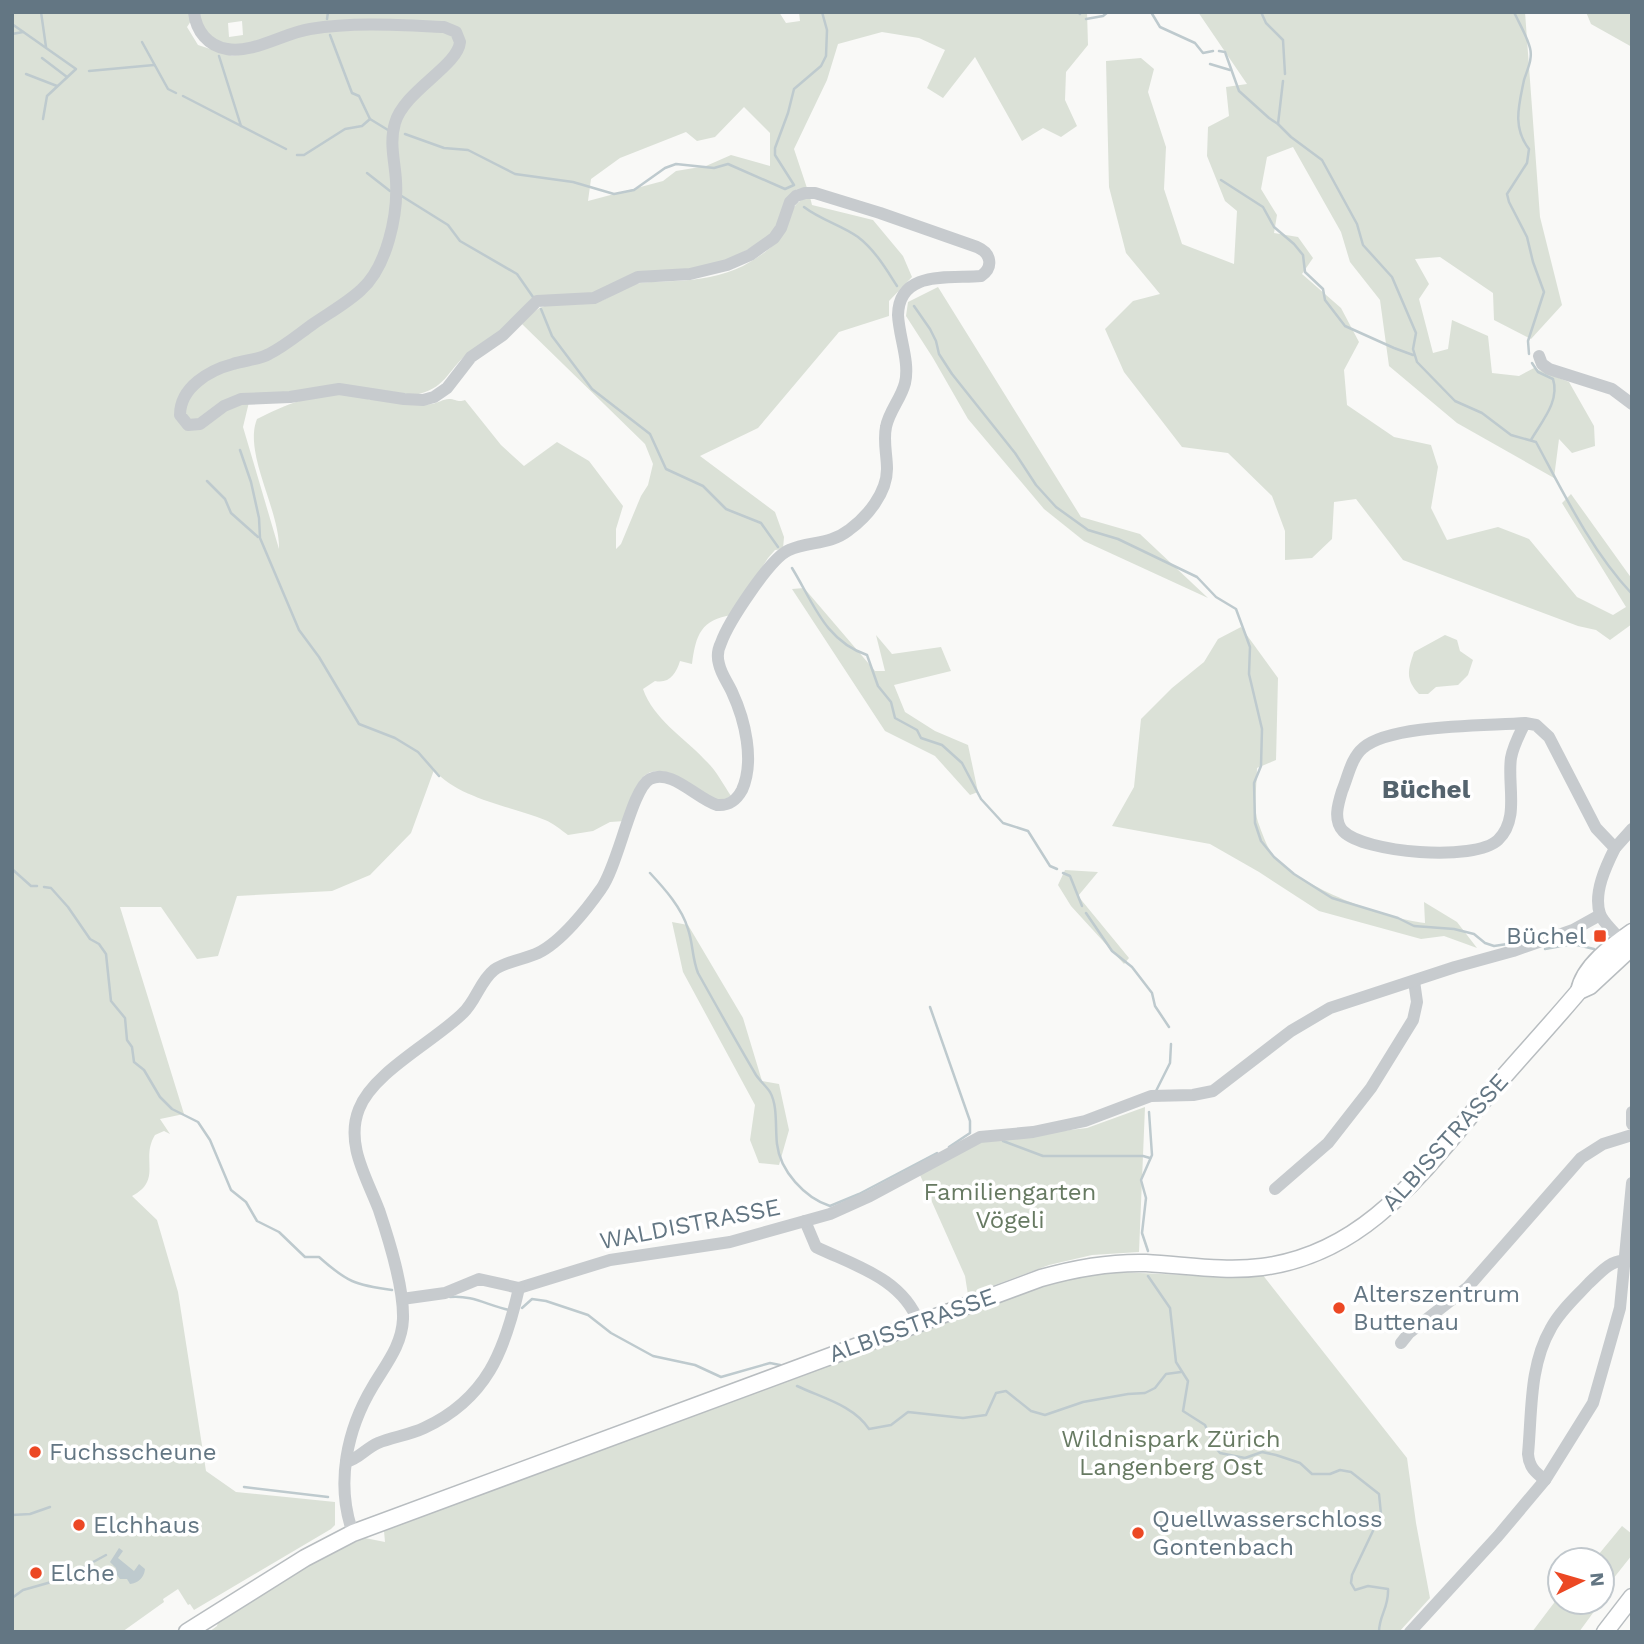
<svg xmlns="http://www.w3.org/2000/svg" width="1644" height="1644" viewBox="0 0 1644 1644" font-family="'Work Sans',sans-serif">
  <rect width="100%" height="100%" fill="#f9f9f7"/>
  <g fill="#dbe1d7" fill-rule="evenodd">
    <path d="M12,12H190L191,21L187,27L198,45L232,56L244,54L243,45C221,46 200,36 198,12H779L786,23L800,21L799,12H1087L1088,45L1066,72L1065,100L1077,126L1061,137L1043,128L1022,141L975,57L943,98L927,88L945,50L919,38L882,32L838,44L827,80L794,149L807,188L797,189L788,197L780,222L771,236L728,261L702,268L637,273L605,290L589,294L533,297C523,307 515,319 504,329C493,338 479,344 468,353C446,372 446,389 414,395L340,384L249,402L243,427L279,549C280,510 243,453 257,419C297,399 322,390 367,397L369,400C389,395 412,408 432,404C438,403 443,399 449,399C456,399 458,403 465,400L501,445L524,466L557,442L589,461L623,506L616,529V549L621,544L641,496L648,485L653,464L645,444L522,324C548,291 565,311 600,301C610,298 618,290 628,286C641,281 661,282 675,281C698,280 722,276 743,266C754,260 773,248 781,237C792,222 788,201 810,197L812,205L873,220L903,256L912,277L889,301V316L839,332L758,428L700,456L775,512L784,537L783,549L775,550L768,558L732,615C701,620 696,634 692,664L680,661C676,674 669,684 655,681L643,689C654,720 683,736 705,760C716,770 723,784 731,796L722,801L715,799C694,790 656,751 638,784C631,795 629,809 625,821L610,822L593,831L568,835C561,830 553,823 545,820C511,806 459,799 434,770L411,833L370,875L332,891L237,896L218,956L197,959L161,907H120L184,1114L160,1119L170,1134L164,1131L155,1135C140,1159 163,1180 132,1196L157,1220L178,1292L206,1471L236,1492L335,1502V1525L331,1529L194,1610L190,1604L188,1605L178,1589L163,1599L164,1602L122,1632H12ZM242,21L243,35L229,37L228,23ZM744,107L770,133V166L731,155L706,166L676,171L663,181L588,201L591,179L620,158L686,132L697,141L715,137Z"/>
    <polygon points="1198,12 1525,12 1540,217 1562,305 1531,339 1494,320 1493,293 1440,257 1415,259 1429,284 1419,299 1433,353 1448,349 1452,320 1488,336 1492,373 1519,376 1534,368 1569,382 1594,426 1595,446 1572,453 1559,439 1554,478 1457,423 1389,366 1380,300 1350,262 1341,232 1293,147 1267,157 1261,189 1277,215 1274,233 1298,237 1313,258 1302,274 1341,308 1359,342 1344,370 1347,405 1394,437 1431,445 1438,467 1431,508 1447,540 1498,527 1529,539 1577,597 1613,615 1626,607 1562,503 1571,494 1632,579 1632,624 1610,640 1596,630 1578,626 1403,560 1356,499 1334,502 1332,539 1312,558 1285,560 1285,531 1272,496 1228,453 1182,447 1124,372 1105,329 1133,301 1160,294 1126,253 1109,187 1106,61 1141,58 1154,69 1148,92 1166,147 1164,189 1182,244 1234,264 1237,211 1225,201 1207,156 1208,127 1229,116 1226,87 1247,84"/>
    <polygon points="1586,12 1632,12 1632,47 1591,24"/>
    <polygon points="938,287 1081,517 1140,534 1208,598 1084,541 1044,509 968,419 933,358 906,316 908,302"/>
    <polygon points="804,588 875,671 885,671 876,635 892,654 941,647 951,671 894,685 905,712 935,731 968,745 978,792 970,795 935,756 885,731 792,589"/>
    <path d="M1241,627L1278,678L1276,760L1257,768C1257,785 1253,807 1258,822C1262,833 1267,848 1274,856C1301,888 1384,918 1425,923L1424,902L1457,922L1477,948L1444,936L1421,939L1319,911L1259,872L1210,844L1112,826L1134,787L1141,719L1172,688L1204,662L1218,639Z"/>
    <path d="M1445,635L1457,640L1460,651L1473,660L1468,675L1458,685L1436,687L1428,694H1419C1405,679 1408,670 1414,652Z"/>
    <polygon points="1065,870 1098,872 1078,896 1129,958 1124,964 1071,906 1058,885"/>
    <polygon points="672,922 688,925 743,1018 762,1081 779,1084 789,1130 779,1165 759,1163 750,1140 755,1105 683,972"/>
    <polygon points="1145,1107 1139,1252 1092,1255 1049,1265 968,1295 965,1276 920,1175 984,1140 1087,1128"/>
    <polygon points="1118,1272 1207,1276 1262,1274 1407,1458 1416,1523 1430,1598 1399,1632 209,1632 217,1626 218,1622 315,1560 365,1538 385,1542 384,1531 393,1526 1043,1285 1073,1277"/>
    <polygon points="1622,1526 1632,1534 1632,1555 1605,1589 1602,1586 1602,1560 1594,1560"/>
    <polygon points="1560,1595 1560,1602 1601,1602 1579,1632 1532,1632"/>
  </g>
  <path fill="#becace" d="M119,1548L123,1551L118,1558L134,1571L139,1564L145,1569C144,1578 138,1583 130,1584L127,1579H120L117,1575L116,1568L110,1562Z"/>
  <g fill="none" stroke-linecap="round" stroke-linejoin="round">
    <g stroke="#becace" stroke-width="2.5">
      <polyline points="41,12 46,47"/>
      <polyline points="1078,12 1080,14"/>
      <polyline points="1151,12 1160,27 1195,43 1203,53 1213,51"/>
      <polyline points="1261,12 1266,23 1283,40 1285,74"/>
      <path d="M1514,12C1519,23 1527,36 1530,48C1533,59 1527,70 1524,80C1519,105 1512,127 1529,149L1527,163L1507,194L1509,202L1527,237L1533,262L1544,292L1528,341L1529,354"/>
      <polyline points="327,19 328,12"/>
      <polyline points="1086,19 1103,16 1108,12"/>
      <polyline points="12,24 76,69 47,96 43,119"/>
      <polyline points="12,34 23,32"/>
      <polyline points="330,35 352,93 359,96 370,119 388,130"/>
      <polyline points="142,42 168,89 176,93"/>
      <polyline points="1219,51 1225,52 1239,91 1269,118 1278,124"/>
      <polyline points="219,56 241,126"/>
      <polyline points="42,58 67,77"/>
      <polyline points="1210,64 1230,70"/>
      <polyline points="89,71 154,65"/>
      <polyline points="26,74 57,86"/>
      <path d="M1283,81L1278,124L1291,137L1322,160L1357,224L1363,245L1392,277L1416,333L1413,349L1417,362L1455,401L1482,413L1511,435L1536,442C1564,494 1591,550 1632,594"/>
      <polyline points="183,96 286,149"/>
      <polyline points="405,134 444,148 468,150 515,174 573,182 614,194 634,190 665,168 676,164 714,168 728,164 785,189 794,185 775,155 775,148 788,113 794,89 821,66 826,56 827,30 822,12"/>
      <polyline points="297,155 304,155 345,129 362,126 370,119"/>
      <polyline points="367,173 390,191"/>
      <polyline points="1221,180 1263,207 1274,227 1294,244 1303,255 1305,272 1323,289 1325,300 1345,326 1394,348 1413,355"/>
      <polyline points="400,195 448,225 460,241 517,274 533,297"/>
      <path d="M804,207C821,220 841,225 858,237C875,250 886,269 897,286"/>
      <polyline points="914,306 930,329 936,341 939,354 952,374 1015,453 1036,485 1056,507 1088,530 1118,539 1197,577 1216,597 1236,609 1250,647 1249,674 1262,729 1261,766 1254,783 1255,823 1261,841 1274,857 1294,874 1332,898 1398,918 1414,926 1454,929 1474,934 1485,943 1494,946 1514,943"/>
      <polyline points="541,309 552,336 592,389 650,434 666,469 703,486 726,509 761,523 778,547"/>
      <path d="M1531,440C1542,421 1560,401 1553,379L1538,372L1532,363"/>
      <polyline points="240,450 251,482 259,518 260,538 299,630 319,657 359,724 395,738 418,752 439,776"/>
      <polyline points="207,481 225,499 231,513 258,537"/>
      <path d="M792,568C813,602 825,641 867,655L878,686L891,702L895,718L917,730L921,738L942,745L962,763L981,799L1003,823L1028,831L1050,866L1057,869"/>
      <polyline points="12,869 31,886 37,886"/>
      <path d="M650,873C664,888 682,908 688,929C693,943 692,958 698,973C717,1007 736,1041 756,1075C760,1081 766,1086 770,1092C778,1106 775,1128 777,1144C780,1171 805,1198 830,1206L859,1194L937,1153"/>
      <polyline points="1063,873 1070,876 1082,906"/>
      <path d="M44,887L51,888L68,907L90,939L99,944L106,954L111,1001L125,1018L127,1040L132,1047L134,1062L144,1070L160,1097L172,1109L198,1122L210,1140L231,1190L246,1202L257,1221L279,1232L305,1257H319C347,1282 355,1285 392,1290"/>
      <polyline points="1086,913 1112,951 1132,967 1152,993 1155,1006 1169,1027"/>
      <polyline points="1545,949 1573,944 1594,949"/>
      <polyline points="930,1007 970,1121 970,1133 949,1147"/>
      <polyline points="1156,1091 1170,1063 1171,1044"/>
      <polyline points="1003,1141 1043,1156 1143,1156 1150,1158"/>
      <polyline points="1148,1251 1142,1233 1146,1198 1141,1180 1152,1155 1149,1112"/>
      <path d="M1148,1276L1170,1308L1176,1362L1188,1381L1183,1411L1205,1425L1215,1447L1220,1453L1245,1458L1262,1452L1276,1455L1300,1463L1312,1474H1330L1340,1470L1351,1472L1379,1494L1381,1514L1352,1575L1351,1583L1355,1590L1368,1586L1388,1589C1389,1608 1379,1615 1379,1632"/>
      <path d="M450,1297C472,1295 487,1305 509,1310"/>
      <polyline points="522,1308 532,1299 546,1301 588,1315 611,1333 653,1356 695,1365 721,1377 770,1363 780,1365"/>
      <path d="M797,1386C822,1398 853,1405 869,1429L891,1425L908,1412L963,1418L986,1415L996,1393L1006,1391L1031,1411L1045,1415L1083,1402L1128,1394L1145,1393L1155,1388L1166,1374L1181,1372"/>
      <polyline points="244,1487 328,1497"/>
      <polyline points="12,1515 30,1514 50,1507"/>
      <polyline points="12,1598 23,1590 62,1579 106,1555"/>
    </g>
    <g stroke="#b8bdc0" stroke-width="19">
      <g id="major">
        <path d="M1579,991C1584,966 1612,946 1632,932"/>
        <path d="M187,1632L305,1558L353,1533L1041,1278C1076,1268 1110,1262 1146,1263C1185,1265 1223,1272 1262,1267C1364,1254 1420,1175 1481,1103C1513,1065 1547,1029 1579,991L1590,986L1632,947"/>
        <polyline points="1605,1632 1632,1597"/>
      </g>
    </g>
    <g stroke="#c7cbce" stroke-width="12">
      <path d="M194,12C196,31 208,46 227,49C252,54 284,33 310,29C354,22 399,25 444,27L456,32L460,42C458,66 404,91 395,123C389,143 395,162 396,181C398,215 387,267 361,290C347,303 329,313 313,324C299,334 285,346 269,354C258,360 245,360 233,364C210,370 180,387 180,415L188,425L200,424L224,406L241,399L290,397L339,389L404,399L423,400L434,397L447,388L471,357L503,335L537,301L594,298L638,277L690,274L727,265L750,255L774,238L781,228L790,202L796,196L805,193H815L880,213L977,247C991,253 994,267 981,276C951,279 899,269 898,315C899,337 910,362 905,383C901,399 889,411 886,427C883,441 887,455 887,469C887,493 867,517 849,530C830,545 809,541 789,550C770,558 728,623 721,643C718,649 717,657 719,664C721,674 728,683 732,692C745,720 755,761 742,790C736,801 729,806 717,805C697,799 671,768 650,779C632,788 618,866 601,889C587,909 561,942 538,953C525,959 507,961 494,970C480,981 476,1001 463,1013C435,1041 373,1072 359,1109C345,1144 367,1178 379,1210C389,1240 404,1287 403,1319C402,1345 386,1364 373,1386C347,1429 335,1484 353,1533"/>
      <polyline points="1539,356 1542,364 1549,369 1612,389 1632,404"/>
      <path d="M1525,723C1519,735 1513,746 1511,758C1507,784 1520,819 1498,840C1475,862 1364,853 1343,831C1333,820 1338,804 1342,791C1348,777 1351,758 1363,748C1390,724 1487,726 1525,723L1536,725L1549,737L1596,828L1615,848C1606,866 1593,893 1600,914C1603,923 1615,932 1620,940"/>
      <polyline points="1615,848 1632,829"/>
      <polyline points="1632,1112 1632,1124"/>
      <polyline points="1275,1189 1328,1143 1371,1088 1413,1020 1417,1002 1414,981"/>
      <path d="M805,1221L816,1247C855,1266 902,1278 919,1323"/>
      <polyline points="402,1299 445,1293 479,1279 519,1288 610,1260 730,1242 830,1214 870,1196 980,1137 1033,1132 1085,1121 1151,1096 1193,1095 1213,1091 1291,1031 1330,1008 1455,967 1513,951 1573,930 1600,915"/>
      <polyline points="1401,1343 1409,1333 1468,1287 1581,1158 1603,1144 1632,1135"/>
      <path d="M346,1462C359,1459 366,1448 378,1443C393,1437 409,1435 424,1428C487,1399 505,1350 519,1288"/>
      <path d="M1545,1480C1535,1472 1529,1467 1528,1454C1532,1412 1529,1366 1551,1328C1560,1311 1576,1297 1589,1283C1599,1274 1610,1260 1624,1261"/>
      <polyline points="1410,1632 1498,1536 1545,1480 1593,1403 1620,1308 1632,1183"/>
    </g>
    <use href="#major" stroke="#fff" stroke-width="16"/>
  </g>
  <g fill="#ec4824" stroke="#fff" stroke-width="2.5">
    <rect x="1593" y="929" width="14" height="14" rx="3.5"/>
    <circle cx="1339" cy="1308" r="7"/>
    <circle cx="35" cy="1452" r="7"/>
    <circle cx="79" cy="1525" r="7"/>
    <circle cx="1138" cy="1533" r="7"/>
    <circle cx="36" cy="1573" r="7"/>
  </g>
  <g text-anchor="middle" dominant-baseline="central" stroke-width="7" stroke-linejoin="round" paint-order="stroke">
    <g font-size="24" fill="#637683" stroke="#fff" text-anchor="start">
      <text x="1586" y="936" text-anchor="end">Büchel</text>
      <text x="1353" y="1294">Alterszentrum<tspan x="1353" dy="28">Buttenau</tspan></text>
      <text x="49" y="1452">Fuchsscheune</text>
      <text x="1152" y="1519">Quellwasserschloss<tspan x="1152" dy="28">Gontenbach</tspan></text>
      <text x="93" y="1525">Elchhaus</text>
      <text x="50" y="1573">Elche</text>
    </g>
    <g font-size="24" fill="#637683" stroke="#fff">
      <text transform="translate(1445 1142) rotate(-48)">ALBISSTRASSE</text>
      <text transform="translate(690 1224) rotate(-11)">WALDISTRASSE</text>
      <text transform="translate(912 1325) rotate(-20)">ALBISSTRASSE</text>
    </g>
    <g font-size="24" fill="#677a62" stroke="#fff">
      <text x="1010" y="1192">Familiengarten<tspan x="1010" dy="28">Vögeli</tspan></text>
      <text x="1171" y="1439">Wildnispark Zürich<tspan x="1171" dy="28">Langenberg Ost</tspan></text>
    </g>
    <g font-size="26" font-weight="bold" fill="#55646e" stroke="#fff">
      <text x="1426" y="789">Büchel</text>
    </g>
  </g>
  <rect width="1644" height="1644" fill="none" stroke="#637683" stroke-width="28"/>
  <g transform="translate(1581 1581) rotate(85)"><circle r="33" fill="#ffffff" stroke="#c1c8cd" stroke-width="2"/>
  <path d="M0-5L12 26L0 18L-12 26Z" fill="#ec4824"/>
  <text y="-10" font-size="19" font-weight="bold" text-anchor="middle" fill="#637683">N</text>
  </g>
</svg>
